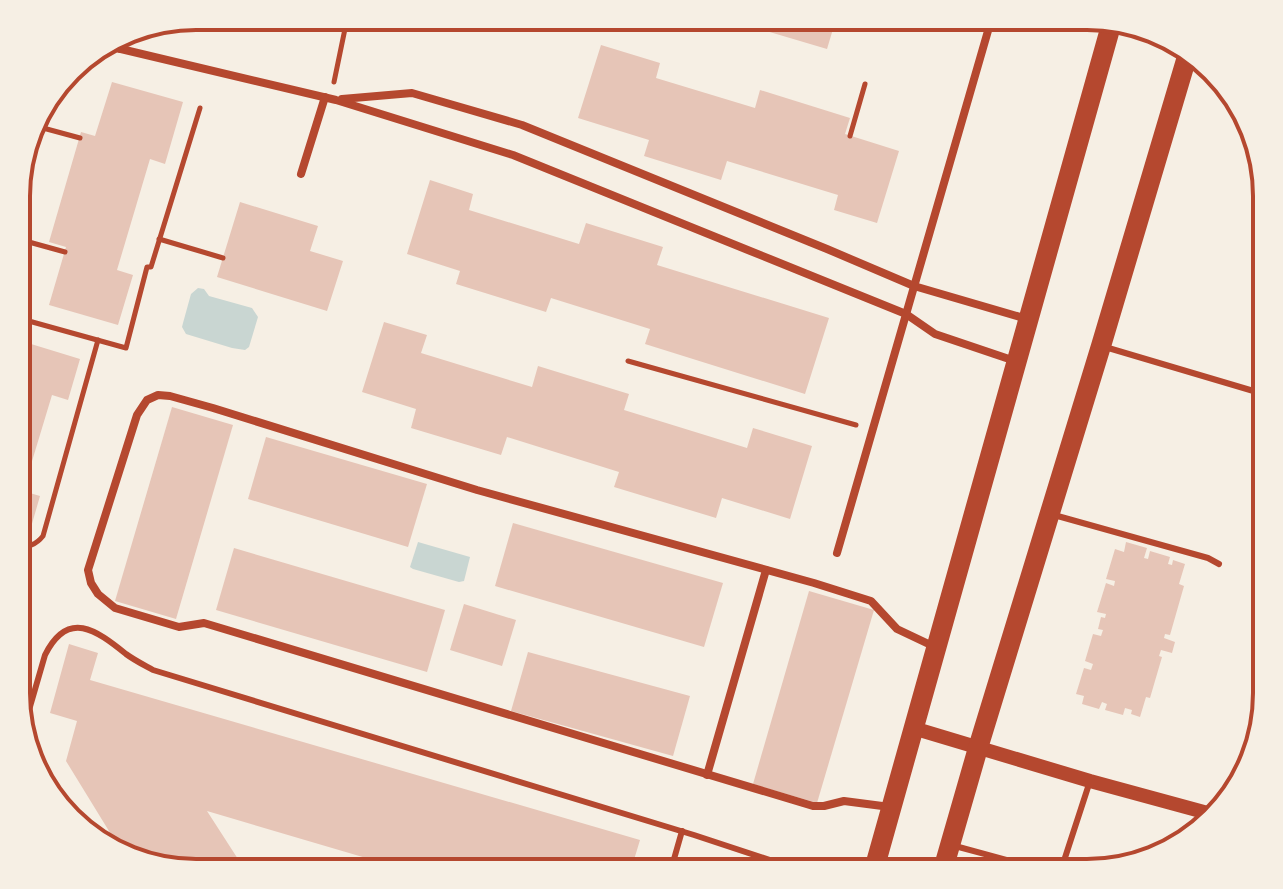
<svg xmlns="http://www.w3.org/2000/svg" width="1283" height="889" viewBox="0 0 1283 889" font-family="'Roboto Condensed',sans-serif">
  <rect width="100%" height="100%" fill="#f6efe4"/>
  <g fill="#c9d6d2">
    <polygon points="198,288 204,289 209,296 252,308 258,317 249,347 245,350 232,348 186,334 182,327 183,323 191,294"/>
    <polygon points="418,542 470,557 464,581 459,582 413,569 410,567"/>
  </g>
  <g fill="#e6c5b7">
    <polygon points="836,19 827,49 732,21 732,20"/>
    <polygon points="601,45 660,63 656,78 755,108 760,90 850,118 845,134 899,151 877,223 834,210 838,195 727,161 721,180 644,156 649,140 578,118"/>
    <polygon points="112,82 183,102 165,164 150,159 117,270 133,275 118,325 49,305 66,247 49,242 81,132 95,136"/>
    <polygon points="430,180 473,194 469,210 579,244 586,223 663,247 657,265 829,318 805,394 645,344 650,329 551,298 546,312 456,284 460,271 407,254"/>
    <polygon points="240,202 318,226 310,251 343,261 327,311 217,277"/>
    <polygon points="384,322 427,335 421,353 532,387 538,366 629,394 624,410 747,448 753,428 812,446 790,519 722,498 716,518 614,487 619,472 507,437 501,455 411,428 416,409 362,392"/>
    <polygon points="18,340 80,359 68,400 52,395 23,491 40,496 27,541 18,538"/>
    <polygon points="172,407 233,425 176,619 115,601"/>
    <polygon points="266,437 427,484 408,547 248,499"/>
    <polygon points="513,523 723,583 704,647 495,586"/>
    <polygon points="1126,542 1147,548 1144,558 1148,559 1150,551 1170,557 1168,564 1172,565 1173,560 1185,564 1179,584 1184,586 1170,635 1165,634 1164,638 1175,642 1172,653 1161,650 1159,656 1162,657 1150,698 1146,697 1140,717 1131,714 1132,710 1125,708 1123,715 1105,710 1107,704 1102,702 1099,709 1082,704 1084,696 1076,694 1084,668 1091,670 1093,664 1085,661 1093,634 1101,636 1103,630 1098,629 1101,617 1105,618 1106,614 1097,612 1106,583 1114,586 1115,581 1106,579 1115,549 1124,552"/>
    <polygon points="234,548 445,610 427,672 216,610"/>
    <polygon points="809,591 874,610 817,803 753,784"/>
    <polygon points="464,604 516,620 502,666 450,650"/>
    <polygon points="69,644 98,653 90,680 640,840 630,873 417,873 207,811 247,873 184,873 120,849 66,761 77,721 50,713"/>
    <polygon points="528,652 690,696 673,756 511,711"/>
  </g>
  <g fill="none" stroke-linecap="round" stroke-linejoin="round">
    <g stroke="#b5482f" stroke-width="5">
      <polyline points="334,82 346,24"/>
      <polyline points="34,123 43,128 80,138"/>
      <polyline points="850,136 865,84"/>
      <polyline points="18,239 65,252"/>
      <polyline points="159,239 223,258"/>
      <polyline points="18,318 126,348 147,267 151,267 200,108"/>
      <polyline points="628,361 856,425"/>
      <path d="M18,547C28,547 36,545 43,536L98,340"/>
    </g>
    <g stroke="#b5482f" stroke-width="6">
      <polyline points="1105,347 1267,395"/>
      <polyline points="1054,515 1208,558 1219,564"/>
      <path d="M26,741L27,717L45,655C68,609 96,630 126,654C134,660 144,665 153,670L694,835L809,873"/>
      <polyline points="955,846 1055,873"/>
      <polyline points="670,873 682,831"/>
      <polyline points="1060,873 1090,781"/>
    </g>
    <g stroke="#b5482f" stroke-width="8">
      <polyline points="104,45 336,100 513,155 906,314 935,334 1015,361"/>
      <polyline points="120,49 125,33"/>
      <polyline points="342,99 412,93 522,125 827,249 914,286 1027,319"/>
      <polyline points="301,174 325,97"/>
      <polyline points="837,553 992,17"/>
      <polyline points="707,775 766,570"/>
      <polyline points="890,807 844,801 824,806 813,806 204,623 179,627 115,608 98,594 91,583 88,570 137,415 147,400 158,395 170,396 213,408 477,490 814,583 871,601 897,629 935,647"/>
    </g>
    <polyline stroke="#b5482f" stroke-width="14" points="913,728 1090,781 1215,815"/>
    <g stroke="#b5482f" stroke-width="20">
      <polyline points="873,873 1112,22"/>
      <polyline points="942,873 978,748 1101,346 1189,50"/>
    </g>
  </g>
  <path d="M0 0H1283V889H0ZM196 30H1087A166 166 0 0 1 1253 196V693A166 166 0 0 1 1087 859H196A166 166 0 0 1 30 693V196A166 166 0 0 1 196 30Z" fill="#f6efe4" fill-rule="evenodd"/>
  <path fill="none" stroke="#b5482f" stroke-width="4" d="M196 30H1087A166 166 0 0 1 1253 196V693A166 166 0 0 1 1087 859H196A166 166 0 0 1 30 693V196A166 166 0 0 1 196 30Z"/>
</svg>
